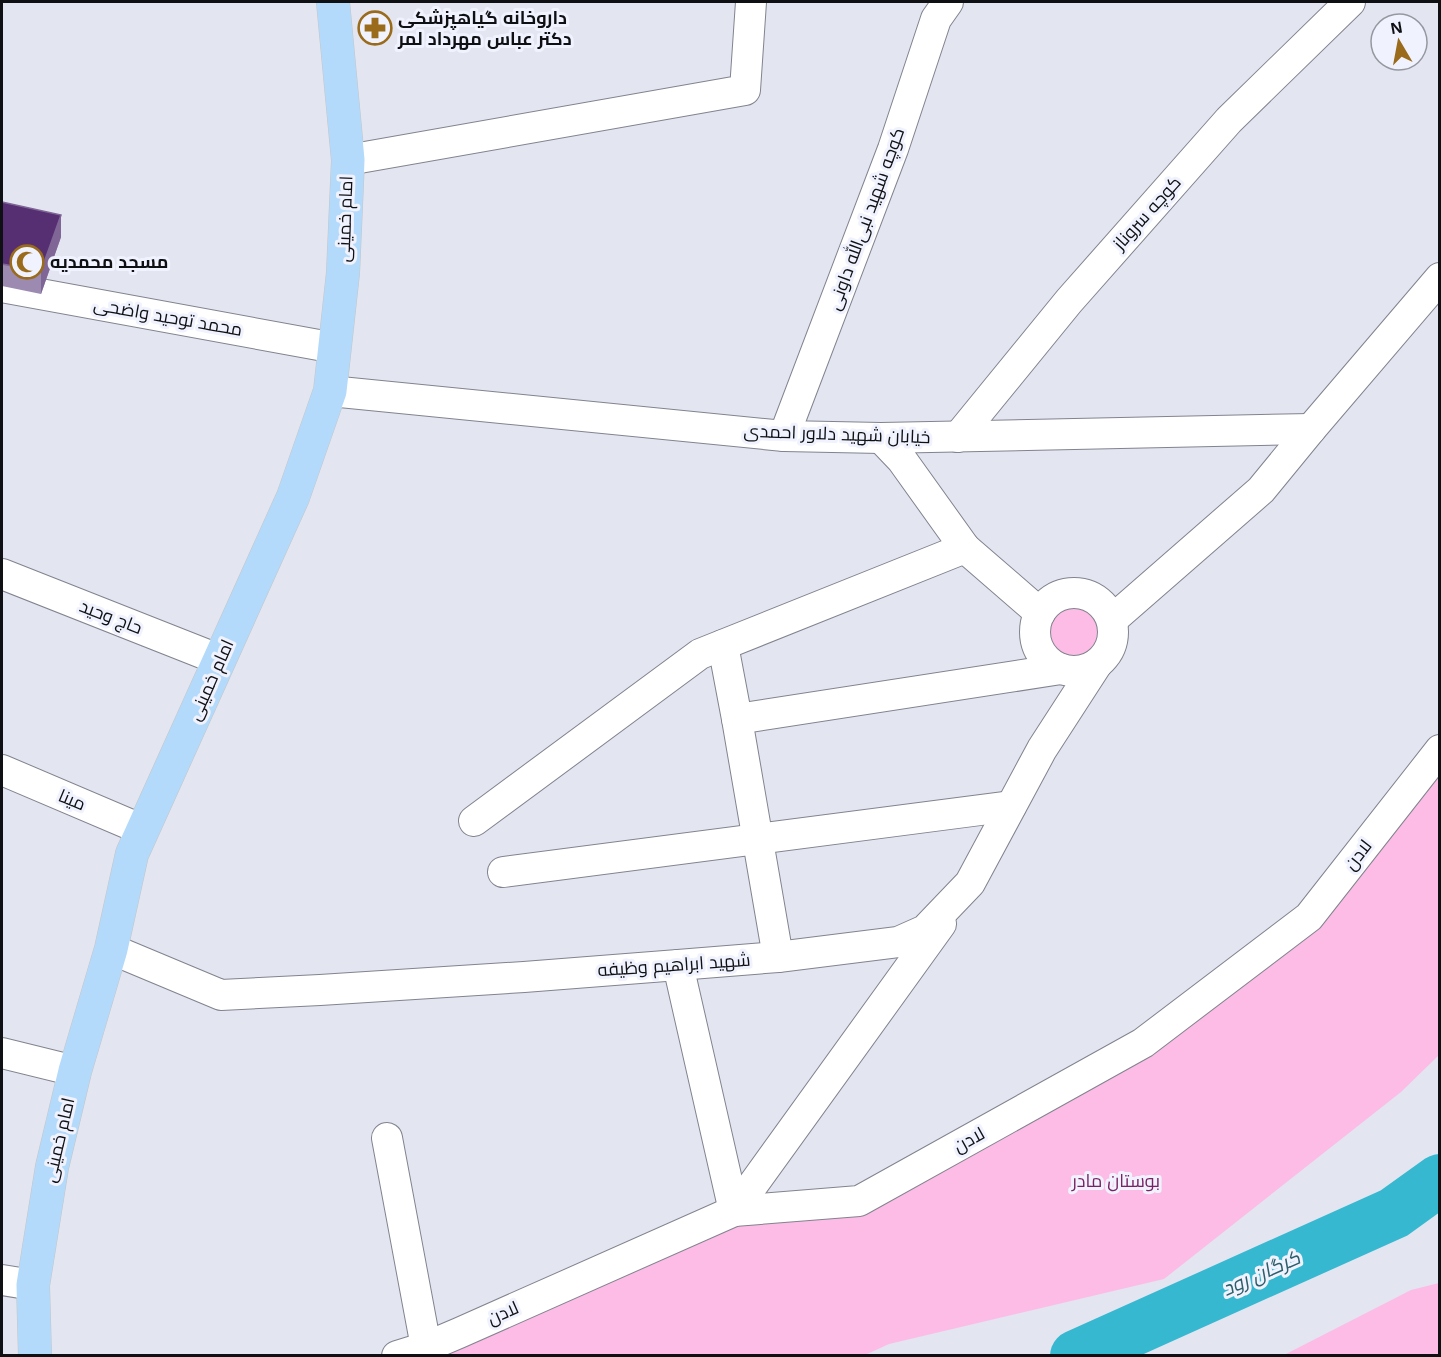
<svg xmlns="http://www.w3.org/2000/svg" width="1441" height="1357" viewBox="0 0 1441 1357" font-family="Helvetica,Cairo,sans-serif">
  <rect width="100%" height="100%" fill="#e3e5f1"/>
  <g fill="#fdbce5">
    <circle cx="1074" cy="632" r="37"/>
    <polygon points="1439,751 1439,1055 1401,1092 1164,1279 889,1344 865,1355 448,1356 445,1339 734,1211 859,1202 1143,1043 1309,917"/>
    <polygon points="1439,1283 1439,1355 1284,1355 1411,1290"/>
  </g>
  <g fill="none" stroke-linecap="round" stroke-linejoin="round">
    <polyline stroke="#36b8d0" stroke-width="52" points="1076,1356 1394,1213 1440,1180"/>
    <g stroke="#81838e" stroke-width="32">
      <g id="minor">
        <polyline points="348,160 745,90 751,2"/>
        <polyline points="2,287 335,348"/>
        <polyline points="330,391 784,436 881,438 1311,429"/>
        <polyline points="784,436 893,149 936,19 948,2"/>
        <polyline points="958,437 1069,301 1229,120 1350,2"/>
        <polyline points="881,438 902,460 965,548 1040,613"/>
        <polyline points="2,574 220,660"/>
        <circle cx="1074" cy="632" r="39"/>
        <polyline points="1112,620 1261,490 1311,429 1440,278"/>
        <polyline points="723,645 737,719 778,957"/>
        <polyline points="737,719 1061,669"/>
        <polyline points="2,770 143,830"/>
        <polyline points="474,821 700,654 965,548"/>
        <polyline points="503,872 1011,806"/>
        <polyline points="111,949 221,995 320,990 524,977 678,965 778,957 898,942 925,930 970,883 1042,749 1097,664"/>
        <polyline points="678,965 734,1211"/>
        <polyline points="2,1053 75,1071"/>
        <polyline points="387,1138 426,1347"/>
        <polyline points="734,1211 941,924"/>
        <polyline points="2,1280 33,1285"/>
        <polyline points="397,1356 426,1347 459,1333 734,1211 859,1201 1143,1043 1309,917 1440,750"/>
      </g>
    </g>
    <g stroke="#c5c6c7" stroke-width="34">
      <polyline id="major" points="35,1356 33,1285 52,1167 75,1071 111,949 132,854 293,497 330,391 343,273 348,160 333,2"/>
    </g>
    <use href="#minor" stroke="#fff" stroke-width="30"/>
    <use href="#major" stroke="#b3dafa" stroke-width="33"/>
  </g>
  <polygon fill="#9c8ab1" points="2,202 61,237 41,294 2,286"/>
  <polygon fill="#806697" points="61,215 61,237 41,294 41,271"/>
  <polygon fill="#552f71" stroke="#806697" stroke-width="1.5" points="2,202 61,215 41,271 2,264"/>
  <defs>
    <g id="pharmacy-ring" transform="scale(1.725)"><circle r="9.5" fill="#f0f2fe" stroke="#996b1b" stroke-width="1.5"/><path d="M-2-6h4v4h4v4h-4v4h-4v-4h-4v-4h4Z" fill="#996b1b"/></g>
    <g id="mosque-ring" transform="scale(1.725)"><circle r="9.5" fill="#f0f2fe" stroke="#996b1b" stroke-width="1.5"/><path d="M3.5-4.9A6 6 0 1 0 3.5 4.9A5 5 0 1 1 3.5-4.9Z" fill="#996b1b"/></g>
  </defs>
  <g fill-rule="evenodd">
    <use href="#pharmacy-ring" x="375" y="28"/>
    <use href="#mosque-ring" x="27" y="262"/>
  </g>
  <g text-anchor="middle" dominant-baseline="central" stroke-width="6" stroke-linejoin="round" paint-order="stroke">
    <g font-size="18" font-weight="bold" fill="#0f1014" stroke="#f0f2fe" text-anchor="start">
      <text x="398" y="18">داروخانه گیاهپزشکی<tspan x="398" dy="21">دکتر عباس مهرداد لمر</tspan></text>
      <text x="50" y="262">مسجد محمدیه</text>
    </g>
    <g font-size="18" fill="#0f1014" stroke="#f0f2fe">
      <text transform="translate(1147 213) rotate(-48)">کوچه سروناز</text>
      <text transform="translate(345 219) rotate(-88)">امام خمینی</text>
      <text transform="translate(866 219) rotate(-70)">کوچه شهید نبی‌الله داونی</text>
      <text transform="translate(168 317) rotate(10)">محمد توحید واضحی</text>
      <text transform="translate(837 434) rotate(2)">خیابان شهید دلاور احمدی</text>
      <text transform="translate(111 617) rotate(21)">حاج وحید</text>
      <text transform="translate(211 680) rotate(-66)">امام خمینی</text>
      <text transform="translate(72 800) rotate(23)">مینا</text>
      <text transform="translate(1358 855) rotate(-52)">لادن</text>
      <text transform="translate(674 965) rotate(-4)">شهید ابراهیم وظیفه</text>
      <text transform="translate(59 1140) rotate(-77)">امام خمینی</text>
      <text transform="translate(969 1140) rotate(-29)">لادن</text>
      <text transform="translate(503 1313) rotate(-24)">لادن</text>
    </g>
    <g font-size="18" fill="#7a2163" stroke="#f0f2fe">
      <text x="1116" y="1181">بوستان مادر</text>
    </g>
    <g font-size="20" font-style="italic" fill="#2c5f6a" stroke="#f0f2fe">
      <text transform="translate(1261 1273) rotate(-24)">کرگان رود</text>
    </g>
  </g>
  <rect width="1441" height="1357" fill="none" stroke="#0f1014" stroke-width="6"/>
  <g transform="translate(1399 42) rotate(350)"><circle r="28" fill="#f0f2fe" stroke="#9698a0" stroke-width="1.5"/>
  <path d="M0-4.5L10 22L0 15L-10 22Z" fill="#996b1b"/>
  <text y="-9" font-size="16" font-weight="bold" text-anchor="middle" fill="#0f1014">N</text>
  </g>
</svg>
